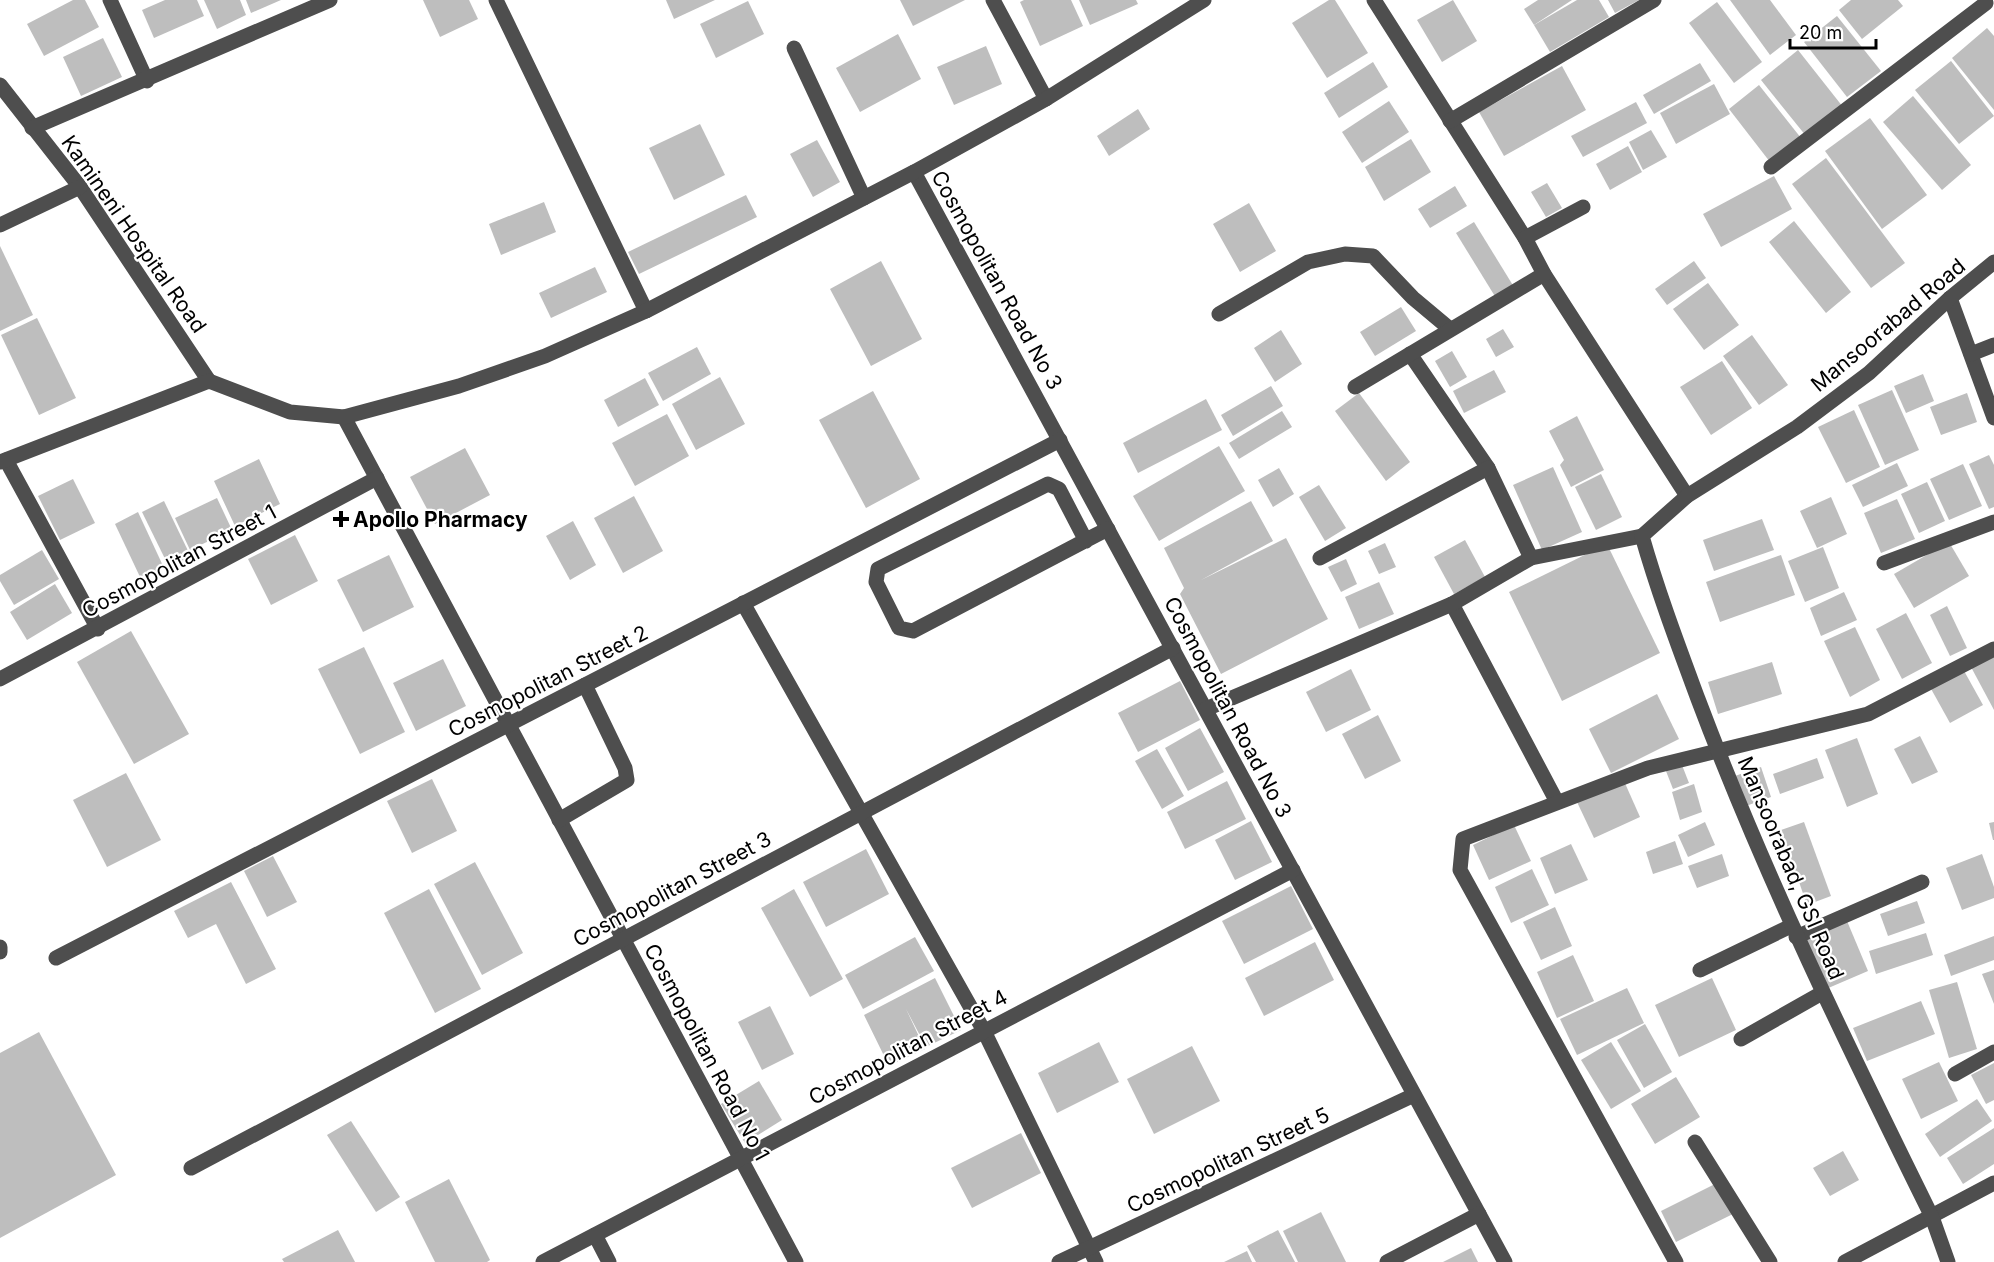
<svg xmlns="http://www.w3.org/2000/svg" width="1994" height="1262" viewBox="0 0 1994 1262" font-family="Inter,sans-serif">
  <rect width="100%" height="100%" fill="#fff"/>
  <g fill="#bebebe">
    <polygon points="73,0 85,0 99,27 44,56 27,24"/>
    <polygon points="165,0 197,0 204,16 154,38 142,10"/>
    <polygon points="204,0 240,0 246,15 217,29"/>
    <polygon points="246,0 281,0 251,13"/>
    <polygon points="423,0 469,0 478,19 440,37"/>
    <polygon points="666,0 715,0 674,19"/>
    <polygon points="900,0 965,0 913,26"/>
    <polygon points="1024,0 1071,0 1083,26 1040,46 1020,2"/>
    <polygon points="1079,0 1136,0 1138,4 1090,25"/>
    <polygon points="1329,0 1335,0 1368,53 1327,78 1292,23"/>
    <polygon points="1453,0 1477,41 1442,62 1417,20"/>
    <polygon points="1538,0 1572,0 1534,25 1524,9"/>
    <polygon points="1577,0 1599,0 1609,17 1550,52 1534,25"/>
    <polygon points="1608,0 1639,0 1615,13"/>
    <polygon points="1730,0 1770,0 1796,35 1770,55"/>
    <polygon points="1851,0 1898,0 1903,6 1862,39 1839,10"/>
    <polygon points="748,1 764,34 716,58 700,24"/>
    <polygon points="1717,2 1762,62 1734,83 1689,23"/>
    <polygon points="1837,16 1881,71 1847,97 1804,42"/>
    <polygon points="1987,28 1994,36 1994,110 1952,58"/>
    <polygon points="898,34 921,79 860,112 836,68"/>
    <polygon points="103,38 122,77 81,96 63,57"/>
    <polygon points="986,46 1002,84 954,105 937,67"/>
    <polygon points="1798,50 1843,107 1806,136 1761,80"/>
    <polygon points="1951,61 1994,116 1959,144 1915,90"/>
    <polygon points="1373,62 1388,87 1339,118 1324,93"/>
    <polygon points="1700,63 1711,81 1654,114 1643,95"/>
    <polygon points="1562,66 1586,110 1504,156 1479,112"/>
    <polygon points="1714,84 1730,114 1676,144 1660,113"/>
    <polygon points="1759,85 1801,138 1770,162 1729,109"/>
    <polygon points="1913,96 1971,165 1942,190 1883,122"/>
    <polygon points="1389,101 1409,132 1362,163 1342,132"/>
    <polygon points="1636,102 1647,123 1583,157 1571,136"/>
    <polygon points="1138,109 1150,129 1109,156 1097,136"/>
    <polygon points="1870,118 1927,195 1882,229 1825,151"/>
    <polygon points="700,124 725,175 674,200 649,148"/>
    <polygon points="1651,130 1667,157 1643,170 1629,142"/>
    <polygon points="1411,139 1431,172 1384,201 1365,167"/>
    <polygon points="817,140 840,182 813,197 790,154"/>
    <polygon points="1628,146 1642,172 1610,190 1596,164"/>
    <polygon points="1826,158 1905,263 1871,288 1792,184"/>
    <polygon points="1774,176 1792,209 1721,247 1703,214"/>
    <polygon points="1547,183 1562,208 1546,217 1531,192"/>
    <polygon points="1455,186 1467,206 1430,228 1418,209"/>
    <polygon points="746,195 757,217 639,274 628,252"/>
    <polygon points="544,202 556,232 501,255 489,224"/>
    <polygon points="1249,203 1276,251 1240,272 1213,224"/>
    <polygon points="1794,221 1851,292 1826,313 1769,242"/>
    <polygon points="1474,222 1514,287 1496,298 1456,233"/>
    <polygon points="0,246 33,315 0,331"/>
    <polygon points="881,261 922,339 871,366 830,289"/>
    <polygon points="1694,261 1706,278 1667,305 1655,289"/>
    <polygon points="595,267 607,292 551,318 539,293"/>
    <polygon points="1708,283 1739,325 1704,350 1673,309"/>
    <polygon points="1401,307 1416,331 1375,356 1360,332"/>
    <polygon points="37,318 76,398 39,415 1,335"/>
    <polygon points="1503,329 1514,347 1496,357 1486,339"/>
    <polygon points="1281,330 1302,364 1275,382 1254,348"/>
    <polygon points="1752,335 1788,385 1759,405 1723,356"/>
    <polygon points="697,347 711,374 663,401 648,373"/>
    <polygon points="1452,351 1467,377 1450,387 1435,361"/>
    <polygon points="1722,361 1752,408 1711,435 1680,387"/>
    <polygon points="1494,370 1506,392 1464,413 1453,391"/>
    <polygon points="1923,374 1934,401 1906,413 1894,386"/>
    <polygon points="720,377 745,424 696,450 672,404"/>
    <polygon points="645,378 659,405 618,427 604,400"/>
    <polygon points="1271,386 1283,406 1233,436 1221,415"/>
    <polygon points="1892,390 1919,450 1885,465 1858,405"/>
    <polygon points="873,391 920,479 866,508 819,420"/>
    <polygon points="1359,393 1410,462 1386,481 1335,411"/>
    <polygon points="1967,393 1977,422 1941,435 1930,407"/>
    <polygon points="1206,399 1222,430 1138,473 1123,443"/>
    <polygon points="1854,410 1880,467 1846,483 1818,427"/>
    <polygon points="1282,411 1292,427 1239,459 1229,443"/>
    <polygon points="667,414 689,456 635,486 612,443"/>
    <polygon points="1577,416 1604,470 1571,487 1560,465 1564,460 1549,431"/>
    <polygon points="1219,446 1245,491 1159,541 1133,496"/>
    <polygon points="465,448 490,495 435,524 410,477"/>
    <polygon points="1989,455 1994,465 1994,507 1989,509 1969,464"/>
    <polygon points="259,459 280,504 235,526 214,481"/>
    <polygon points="1897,463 1908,486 1863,507 1852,485"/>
    <polygon points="1963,464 1982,506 1949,520 1930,479"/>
    <polygon points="1553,467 1582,532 1542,550 1513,485"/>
    <polygon points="1279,468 1294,494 1273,507 1258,480"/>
    <polygon points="1601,474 1622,517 1596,530 1575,487"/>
    <polygon points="73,479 95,523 60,540 38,496"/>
    <polygon points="1927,482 1945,521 1919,533 1901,494"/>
    <polygon points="1319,485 1346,528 1325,541 1299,497"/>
    <polygon points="634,496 663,551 623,573 594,518"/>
    <polygon points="1831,497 1847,534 1817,548 1800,511"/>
    <polygon points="217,498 232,530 190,550 175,518"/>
    <polygon points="1897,499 1915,539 1881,553 1864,513"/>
    <polygon points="164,501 191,557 169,567 142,512"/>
    <polygon points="1251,501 1273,541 1201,580 1286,538 1328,619 1221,674 1180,594 1184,588 1164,548"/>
    <polygon points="138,512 164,568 141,579 115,524"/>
    <polygon points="1762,519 1774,550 1714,571 1703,540"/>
    <polygon points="573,521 596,565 570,580 546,536"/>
    <polygon points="295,535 318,581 271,605 248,559"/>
    <polygon points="1465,540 1485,577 1454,594 1434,557"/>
    <polygon points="1949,542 1969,576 1914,608 1894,574"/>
    <polygon points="1385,543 1396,567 1379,574 1368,551"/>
    <polygon points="1607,544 1660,653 1562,701 1509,592"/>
    <polygon points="1823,547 1839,588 1805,602 1788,561"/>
    <polygon points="42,550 59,579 14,605 0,581 0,575"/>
    <polygon points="389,555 414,607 363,632 337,580"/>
    <polygon points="1781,555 1795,595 1720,622 1706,582"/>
    <polygon points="1346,559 1357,584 1341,592 1328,567"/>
    <polygon points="1379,582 1394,614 1359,629 1345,597"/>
    <polygon points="55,584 72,613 27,640 10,612"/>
    <polygon points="1844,592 1857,620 1821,636 1810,608"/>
    <polygon points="1947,606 1967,648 1950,656 1930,615"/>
    <polygon points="1906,613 1932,663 1902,679 1876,629"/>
    <polygon points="1855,627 1880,680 1850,697 1824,641"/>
    <polygon points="131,631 189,734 134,764 77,662"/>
    <polygon points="364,647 405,732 360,754 318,669"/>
    <polygon points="1994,654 1994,710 1971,667"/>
    <polygon points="443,659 466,706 416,731 393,683"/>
    <polygon points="1772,662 1782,694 1718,714 1708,682"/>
    <polygon points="1351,669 1371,710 1326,732 1306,692"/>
    <polygon points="1963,669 1983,705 1950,723 1930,687"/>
    <polygon points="1180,681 1200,720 1138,752 1118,713"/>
    <polygon points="1657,694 1679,739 1611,773 1589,729"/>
    <polygon points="1378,715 1401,761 1365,779 1342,734"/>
    <polygon points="1200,728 1224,772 1188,791 1165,748"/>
    <polygon points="1920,736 1938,772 1912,784 1894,749"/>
    <polygon points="1857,738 1878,794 1847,807 1825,750"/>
    <polygon points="1157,749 1184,796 1162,809 1135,761"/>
    <polygon points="1817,758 1824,778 1780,794 1773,774"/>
    <polygon points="1680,760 1689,783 1673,789 1664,766"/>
    <polygon points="1761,767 1771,797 1743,807 1732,777"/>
    <polygon points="126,773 161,840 107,867 73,800"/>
    <polygon points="432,779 457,831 412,853 387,801"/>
    <polygon points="1227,781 1246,819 1185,849 1167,812"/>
    <polygon points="1624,781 1640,817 1594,838 1577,802"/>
    <polygon points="1694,784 1702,812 1680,820 1672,792"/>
    <polygon points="1251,821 1272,862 1235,880 1215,840"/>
    <polygon points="1705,822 1715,845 1688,857 1678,835"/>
    <polygon points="1804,822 1831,896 1807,905 1781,830"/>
    <polygon points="1994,822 1994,840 1993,840 1989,823"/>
    <polygon points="1514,825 1531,861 1489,880 1473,845"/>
    <polygon points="1675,841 1683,864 1653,874 1646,852"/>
    <polygon points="1571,844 1588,880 1555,894 1540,858"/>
    <polygon points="866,849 889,894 826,927 803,882"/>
    <polygon points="1722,854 1729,876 1697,888 1688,866"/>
    <polygon points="1982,854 1994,887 1994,898 1962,910 1946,868"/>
    <polygon points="273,856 297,902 267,917 244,871"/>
    <polygon points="475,862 523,953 482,975 434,884"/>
    <polygon points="1532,869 1549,905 1511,923 1495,887"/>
    <polygon points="231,882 276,969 246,984 216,924 188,938 174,911"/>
    <polygon points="1291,886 1313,929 1244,964 1222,921"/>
    <polygon points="429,889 481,989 435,1013 384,913"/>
    <polygon points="794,889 843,979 810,997 761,908"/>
    <polygon points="1917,901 1925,923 1888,936 1880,914"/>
    <polygon points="1555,907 1572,946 1541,960 1523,922"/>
    <polygon points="1847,921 1868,971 1826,989 1805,939"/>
    <polygon points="1926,933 1933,955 1876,974 1869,951"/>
    <polygon points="1994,936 1994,960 1951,976 1944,955"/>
    <polygon points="915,937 934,971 863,1009 845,975"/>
    <polygon points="1315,942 1334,980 1264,1016 1245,978"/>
    <polygon points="1573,955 1594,1001 1557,1018 1537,972"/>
    <polygon points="1994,970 1994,1004 1982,974"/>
    <polygon points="935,978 961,1030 926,1047 906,1009 925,1049 889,1066 864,1015"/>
    <polygon points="1712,978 1736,1030 1679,1057 1655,1005"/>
    <polygon points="1957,982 1977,1049 1949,1058 1929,990"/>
    <polygon points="1627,988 1644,1023 1577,1055 1560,1019"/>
    <polygon points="1921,1001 1935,1034 1867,1061 1853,1028"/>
    <polygon points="770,1006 794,1054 762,1070 738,1022"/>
    <polygon points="1645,1024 1672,1072 1644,1088 1617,1040"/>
    <polygon points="39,1032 116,1175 0,1238 0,1053"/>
    <polygon points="1099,1042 1119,1082 1057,1113 1038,1073"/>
    <polygon points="1611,1042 1641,1091 1611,1109 1581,1060"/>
    <polygon points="1192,1046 1220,1101 1154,1134 1127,1079"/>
    <polygon points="1939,1062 1958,1101 1921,1119 1902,1079"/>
    <polygon points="1994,1063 1994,1100 1986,1104 1971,1075"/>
    <polygon points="1676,1077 1700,1117 1655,1144 1631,1104"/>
    <polygon points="759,1081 782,1120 745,1143 721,1104"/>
    <polygon points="1977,1099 1992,1121 1940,1157 1925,1134"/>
    <polygon points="351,1121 400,1197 376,1212 327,1135"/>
    <polygon points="1994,1128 1994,1164 1963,1184 1947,1158"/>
    <polygon points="1021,1133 1041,1173 972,1208 951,1168"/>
    <polygon points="1843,1151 1859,1180 1830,1196 1813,1168"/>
    <polygon points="449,1179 490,1260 487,1262 435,1262 405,1202"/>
    <polygon points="1717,1183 1733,1214 1676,1242 1661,1211"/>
    <polygon points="1321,1212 1346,1262 1298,1262 1283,1231"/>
    <polygon points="338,1230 355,1262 284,1262 282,1259"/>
    <polygon points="1278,1230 1295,1262 1256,1262 1247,1246"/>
    <polygon points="1471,1248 1478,1262 1443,1262"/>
    <polygon points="1247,1251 1252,1262 1224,1262"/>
  </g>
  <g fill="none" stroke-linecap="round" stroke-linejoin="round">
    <g stroke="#4e4e4e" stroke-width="15">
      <polyline points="110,0 147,81"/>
      <polyline points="496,0 646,311"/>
      <polyline points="993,0 1046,99"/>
      <polyline points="1374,0 1525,238 1544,274 1687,496"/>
      <polyline points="794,48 864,198"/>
      <polyline points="0,85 80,187 209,381"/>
      <polyline points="1450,121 1654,0"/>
      <polyline points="32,128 330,0"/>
      <polyline points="1771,167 1986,3"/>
      <polyline points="914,172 1505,1262"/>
      <polyline points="0,225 80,187"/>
      <polyline points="1525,238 1583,207"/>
      <polyline points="1950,298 1994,418"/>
      <polyline points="1219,314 1308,262 1345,254 1373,256 1413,298 1450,329"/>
      <polyline points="1410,354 1488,468 1531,558"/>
      <polyline points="1971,354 1994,345"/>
      <polyline points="1355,387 1544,274"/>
      <polyline points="344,417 796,1262"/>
      <polyline points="6,460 98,629"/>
      <polyline points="0,462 209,381 290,412 344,417 459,386 545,356 646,311 914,172 1046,99 1204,0"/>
      <polyline points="1086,541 1059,489 1048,484 878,569 876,582 899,628 913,631 1096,535 1108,529"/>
      <polyline points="1320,558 1488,468"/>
      <polyline points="1884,563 1994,522"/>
      <polyline points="743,603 984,1031 1096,1262"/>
      <polyline points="1452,604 1557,802"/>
      <polyline points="0,679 377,478"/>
      <polyline points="1206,709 1452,604 1531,558 1642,536"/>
      <polyline points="559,820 627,780 625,768 585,685"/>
      <polyline points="1796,937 1922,882"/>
      <polyline points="0,947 0,952"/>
      <polyline points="56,958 1060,440"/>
      <polyline points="1700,970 1791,926"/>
      <polyline points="1741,1039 1822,993"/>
      <polyline points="1955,1074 1994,1052"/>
      <polyline points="1695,1142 1770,1262"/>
      <polyline points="191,1168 1173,648"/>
      <polyline points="595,1235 609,1262"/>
      <polyline points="543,1262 1293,870"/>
      <polyline points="1059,1262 1414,1095"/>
      <polyline points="1387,1262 1479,1214"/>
      <polyline points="1676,1262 1460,870 1463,839 1648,768 1868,714 1994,649"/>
      <polyline points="1845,1262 1994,1183"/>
      <path d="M1948,1262L1932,1217C1848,1047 1765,877 1698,699C1678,645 1658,592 1642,536L1687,496L1797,427L1869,373L1950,298L1994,262"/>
    </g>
  </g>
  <path fill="#000" stroke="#fff" stroke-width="2" d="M338 510h6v6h6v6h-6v6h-6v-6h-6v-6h6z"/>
  <g text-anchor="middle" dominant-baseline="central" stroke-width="4.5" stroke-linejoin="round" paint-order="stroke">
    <g font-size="21" fill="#000" stroke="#fff">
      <text transform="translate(134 234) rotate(55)">Kamineni Hospital Road</text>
      <text transform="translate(997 280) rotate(61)">Cosmopolitan Road No 3</text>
      <text transform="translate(1888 325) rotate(-40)">Mansoorabad Road</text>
      <text transform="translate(179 561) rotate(-28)">Cosmopolitan Street 1</text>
      <text transform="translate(548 681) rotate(-27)">Cosmopolitan Street 2</text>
      <text transform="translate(1228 707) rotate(62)">Cosmopolitan Road No 3</text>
      <text transform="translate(1791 868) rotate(67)">Mansoorabad, GSI Road</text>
      <text transform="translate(672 889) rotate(-28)">Cosmopolitan Street 3</text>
      <text transform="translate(908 1047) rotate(-28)">Cosmopolitan Street 4</text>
      <text transform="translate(707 1052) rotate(62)">Cosmopolitan Road No 1</text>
      <text transform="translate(1228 1160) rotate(-25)">Cosmopolitan Street 5</text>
    </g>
    <g font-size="21" font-weight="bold" fill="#000" stroke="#fff" text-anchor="start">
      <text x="353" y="519">Apollo Pharmacy</text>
    </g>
  </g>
  <path d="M1790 39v9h86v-9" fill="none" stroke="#000000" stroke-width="3"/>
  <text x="1799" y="39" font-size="18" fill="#000000" stroke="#ffffff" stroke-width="4.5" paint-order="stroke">20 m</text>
</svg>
